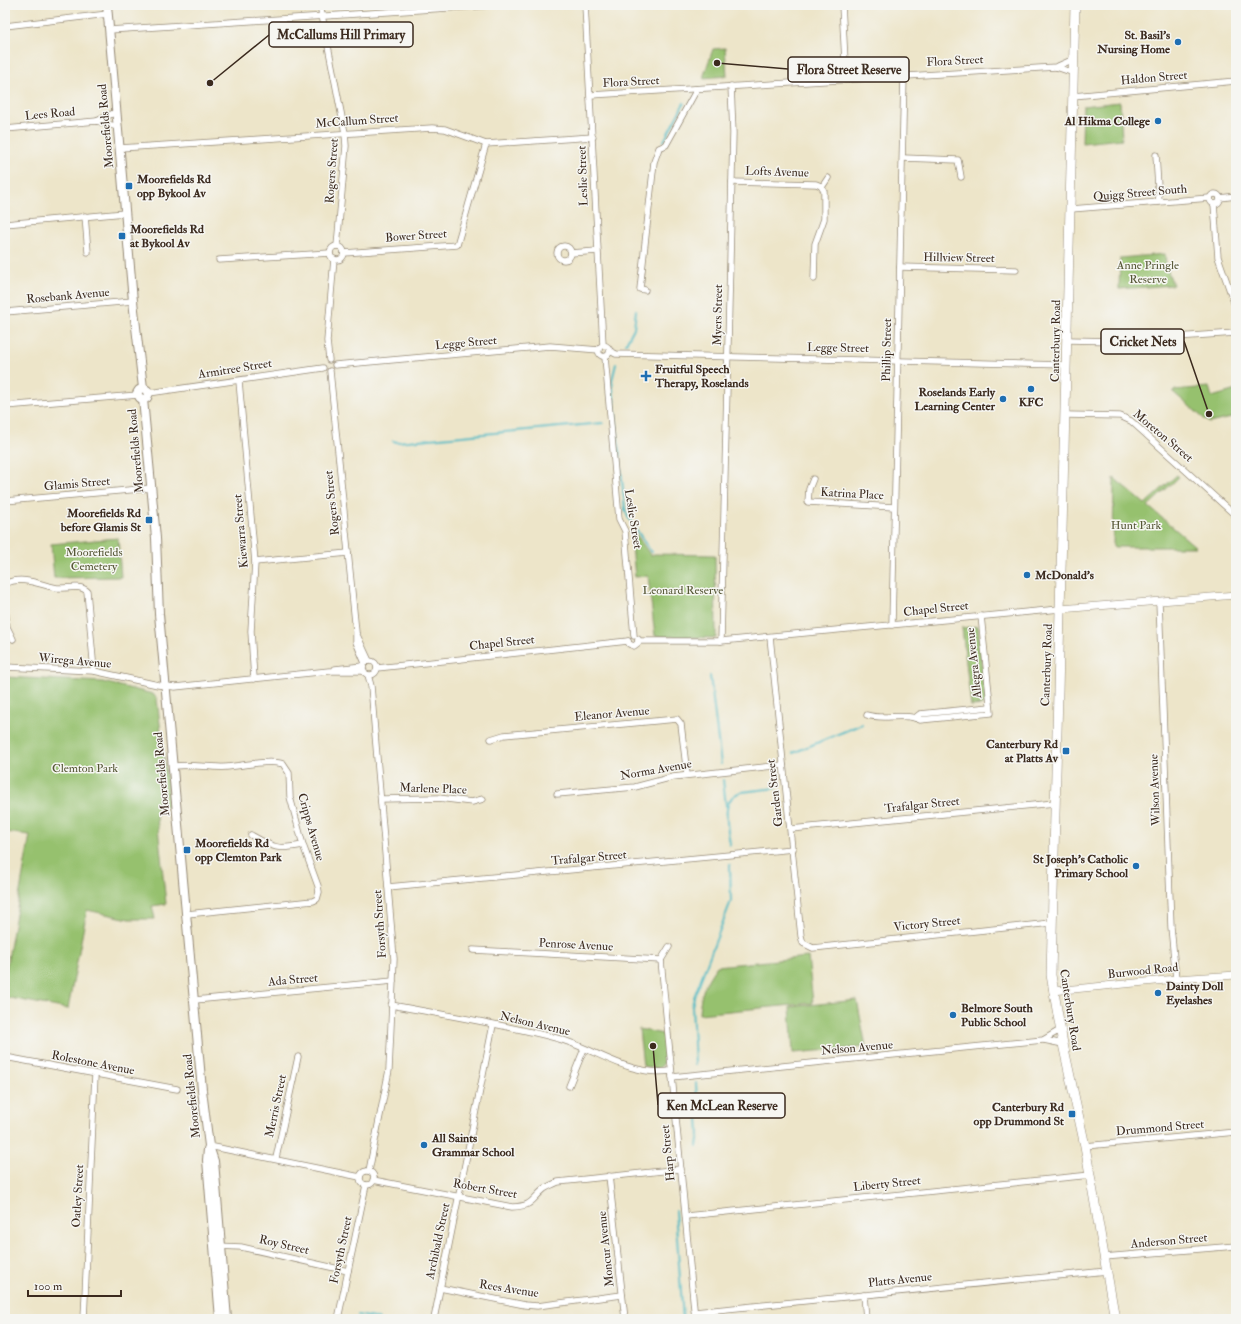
<svg xmlns="http://www.w3.org/2000/svg" width="1241" height="1324" viewBox="0 0 1241 1324" font-family="'IM FELL Double Pica',serif">
  <rect width="100%" height="100%" fill="#f6f6f2"/>
  <filter id="ink" filterUnits="userSpaceOnUse"><feTurbulence type="fractalNoise" baseFrequency=".025" numOctaves="2"/><feDisplacementMap in="SourceGraphic" scale="8" xChannelSelector="R" yChannelSelector="G"/><feConvolveMatrix kernelMatrix="1 2 1 2 8 2 1 2 1" color-interpolation-filters="sRGB"/></filter>
  <filter id="wash" filterUnits="userSpaceOnUse"><feTurbulence type="fractalNoise" baseFrequency=".012" numOctaves="4" result="noise"/><feDisplacementMap in="SourceGraphic" scale="16" xChannelSelector="R" yChannelSelector="G"/><feGaussianBlur stdDeviation="0.9" result="paint"/><feColorMatrix in="noise" values="0 0 0 0 0 0 0 0 0 0 0 0 0 0 0 0 0 1.4 0 .05"/><feComposite in="paint" operator="in"/></filter>
  <g filter="url(#wash)">
    <rect width="100%" height="100%" fill="#ede5c9"/>
    <g fill="#96c16e" stroke="#687646">
      <polygon points="725,48 727,76 703,78 713,49"/>
      <polygon points="1120,102 1122,139 1082,143 1083,106"/>
      <polygon points="1165,254 1166,266 1173,285 1119,289 1120,258"/>
      <polygon points="1209,387 1212,397 1236,390 1236,417 1209,423 1173,392 1175,390"/>
      <polygon points="1177,475 1179,477 1148,506 1196,547 1113,547 1114,478 1145,504"/>
      <polygon points="633,530 651,556 654,554 715,555 716,638 655,636 648,576 635,577 631,535"/>
      <polygon points="118,538 121,577 54,578 51,544"/>
      <polygon points="978,626 986,701 983,705 971,706 962,628"/>
      <polygon points="5,677 103,682 153,694 157,699 170,806 156,808 166,904 152,906 155,919 129,919 87,910 68,1009 5,997 5,976 30,835 5,832"/>
      <path d="M808,957L813,1003L699,1014C700,994 705,982 717,966Z"/>
      <polygon points="857,1000 866,1047 793,1053 790,1007"/>
      <path d="M639,1029L663,1034C664,1046 670,1061 658,1069L643,1066Z"/>
    </g>
    <g fill="none" stroke-linecap="round" stroke-linejoin="round">
      <g stroke="#4cbac5" stroke-width="2">
        <polyline points="664,141 684,103"/>
        <polyline points="626,343 634,328 636,310"/>
        <polyline points="616,364 612,380 625,509 628,517 651,552"/>
        <polyline points="393,441 397,442 603,423"/>
        <polyline points="710,676 721,764"/>
        <polyline points="793,753 862,724"/>
        <polyline points="723,780 726,806"/>
        <path d="M730,845C728,827 719,797 742,792L776,788"/>
        <polyline points="695,1064 692,1006 694,997 731,901 730,865"/>
        <polyline points="696,1083 699,1135 697,1146"/>
        <polyline points="675,1211 683,1319"/>
        <polyline points="358,1315 379,1319"/>
      </g>
    </g>
  </g>
  <g filter="url(#ink)">
    <g fill="none" stroke-linecap="round" stroke-linejoin="round">
      <g stroke="#948874" stroke-width="7">
        <g id="minor">
          <polyline points="320,5 345,133 346,146 337,246"/>
          <polyline points="585,5 603,345"/>
          <polyline points="842,5 846,80"/>
          <polyline points="5,26 108,14"/>
          <polyline points="109,30 494,5"/>
          <polyline points="1056,67 1074,73"/>
          <polyline points="591,95 1056,67 1074,59"/>
          <polyline points="1073,96 1236,81"/>
          <polyline points="97,121 116,112"/>
          <polyline points="5,129 97,121 118,127"/>
          <polyline points="120,148 432,128 445,129 486,144 593,137"/>
          <polyline points="1156,155 1159,202"/>
          <polyline points="903,158 958,160 961,177"/>
          <polyline points="732,182 816,184 821,186 824,191 824,219 815,244 814,279"/>
          <polyline points="822,187 828,178"/>
          <circle cx="1215" cy="199" r="5"/>
          <polyline points="1220,198 1236,196"/>
          <polyline points="1214,204 1218,257 1236,308"/>
          <polyline points="1071,209 1210,198"/>
          <polyline points="85,216 88,252"/>
          <polyline points="5,224 125,213"/>
          <circle cx="564" cy="253" r="7"/>
          <circle cx="337" cy="253" r="7"/>
          <polyline points="344,253 457,245 486,144"/>
          <polyline points="571,253 597,251"/>
          <polyline points="219,260 330,253"/>
          <polyline points="900,267 1016,270"/>
          <polyline points="645,290 640,289 654,162 659,148 666,145 697,89"/>
          <polyline points="5,312 133,301"/>
          <polyline points="1068,340 1116,341 1236,333"/>
          <circle cx="604" cy="351" r="5.5"/>
          <polyline points="610,351 616,354 1067,365"/>
          <polyline points="605,357 619,519 625,531 634,636"/>
          <polyline points="329,360 327,341 334,259"/>
          <polyline points="335,365 550,346 599,350"/>
          <polyline points="330,371 356,632 356,642 365,663"/>
          <polyline points="239,381 255,562 251,631 254,679"/>
          <polyline points="149,393 323,368"/>
          <polyline points="5,406 138,395"/>
          <polyline points="1066,415 1120,416 1131,421 1236,516"/>
          <polyline points="813,479 809,489 808,502 894,507"/>
          <polyline points="5,501 152,488"/>
          <polyline points="255,562 348,553"/>
          <path d="M5,584C22,575 40,585 57,588C67,589 79,584 87,591L94,671"/>
          <polyline points="1159,601 1171,927 1176,979"/>
          <polyline points="5,608 7,627 13,639"/>
          <polyline points="981,616 991,713 920,720 915,718 920,714 990,707"/>
          <polyline points="892,625 904,75"/>
          <polyline points="357,635 369,661"/>
          <polyline points="770,637 801,936 803,943 813,948 1051,923"/>
          <polyline points="628,641 629,644 634,646 638,643 638,639"/>
          <polyline points="638,641 721,641 1060,609"/>
          <polyline points="721,641 733,133 731,86"/>
          <circle cx="370" cy="668" r="7"/>
          <polyline points="5,667 94,671 158,685 175,687 329,671 364,671"/>
          <polyline points="377,668 628,641"/>
          <polyline points="335,669 363,666"/>
          <polyline points="368,675 371,686 394,959 389,1070 369,1171"/>
          <path d="M867,715C882,720 899,714 915,718"/>
          <polyline points="491,739 504,735 677,719 681,724 687,775"/>
          <path d="M174,766C192,764 209,768 227,767C242,766 269,759 283,764L289,773L290,797L303,845L318,886L319,892L317,899L313,901L187,914"/>
          <polyline points="557,794 635,787 673,777 783,765"/>
          <polyline points="381,799 438,798 472,802 483,799"/>
          <polyline points="791,829 1055,803"/>
          <path d="M251,835C274,848 277,850 303,845"/>
          <polyline points="388,887 793,849"/>
          <polyline points="473,950 661,960"/>
          <polyline points="661,960 695,1319"/>
          <polyline points="661,960 669,947"/>
          <polyline points="195,1000 393,981"/>
          <path d="M391,1005C446,1015 502,1024 556,1038C595,1048 628,1077 671,1071"/>
          <polyline points="1044,1040 1063,1044"/>
          <polyline points="5,1057 177,1089"/>
          <polyline points="672,1077 1043,1040 1060,1030"/>
          <polyline points="569,1086 584,1049"/>
          <polyline points="209,1146 360,1177"/>
          <polyline points="1085,1146 1236,1132"/>
          <polyline points="276,1158 298,1057"/>
          <circle cx="367" cy="1178" r="7"/>
          <polyline points="609,1176 625,1319"/>
          <path d="M373,1180L512,1207C533,1206 530,1201 544,1189C548,1186 554,1184 558,1182L681,1169"/>
          <polyline points="686,1216 1091,1175"/>
          <polyline points="217,1246 241,1247 348,1271"/>
          <polyline points="1104,1257 1236,1246"/>
          <polyline points="440,1288 525,1305 537,1306 622,1295"/>
          <polyline points="864,1295 866,1319"/>
          <polyline points="695,1312 1107,1271"/>
          <polyline points="84,1319 95,1075"/>
          <polyline points="338,1319 366,1185"/>
          <polyline points="434,1319 493,1025"/>
        </g>
      </g>
      <g stroke="#948874" stroke-width="8">
        <g id="tertiary">
          <polyline points="1060,609 1236,595"/>
          <polyline points="1053,991 1176,979 1236,975"/>
        </g>
      </g>
      <g stroke="#948874" stroke-width="10">
        <g id="secondary">
          <polyline points="107,5 133,301 143,388"/>
          <polyline points="143,388 147,390 149,393 147,398 143,399"/>
          <polyline points="143,388 139,390 137,393 140,398 143,399"/>
          <polyline points="143,399 156,538 159,614 202,1090 209,1146 214,1161 227,1319"/>
          <polyline points="208,1149 207,1160 220,1319"/>
        </g>
      </g>
      <g stroke="#948874" stroke-width="10">
        <polyline id="trunk" points="1075,5 1051,975 1063,1044 1085,1146 1115,1319"/>
      </g>
      <use href="#minor" stroke="#fff" stroke-width="5.5"/>
      <use href="#tertiary" stroke="#fff" stroke-width="7"/>
      <use href="#secondary" stroke="#fff" stroke-width="8"/>
      <use href="#trunk" stroke="#fff" stroke-width="9"/>
    </g>
  </g>
  <g fill="#1f6fb2" stroke="#f6f6f2" stroke-width="1.5">
    <circle cx="1178" cy="42" r="4"/>
    <circle cx="1158" cy="121" r="4"/>
    <rect x="125" y="182" width="8" height="8" rx="2"/>
    <rect x="118" y="232" width="8" height="8" rx="2"/>
    <path d="M644 370h4v4h4v4h-4v4h-4v-4h-4v-4h4z"/>
    <circle cx="1031" cy="389" r="4"/>
    <circle cx="1003" cy="399" r="4"/>
    <rect x="145" y="516" width="8" height="8" rx="2"/>
    <circle cx="1027" cy="575" r="4"/>
    <rect x="1062" y="747" width="8" height="8" rx="2"/>
    <rect x="183" y="846" width="8" height="8" rx="2"/>
    <circle cx="1136" cy="866" r="4"/>
    <circle cx="1158" cy="993" r="4"/>
    <circle cx="953" cy="1015" r="4"/>
    <rect x="1068" y="1110" width="8" height="8" rx="2"/>
    <circle cx="424" cy="1145" r="4"/>
  </g>
  <g text-anchor="middle" dominant-baseline="central" stroke-width="3" stroke-linejoin="round" paint-order="stroke">
    <g font-size="12" font-weight="bold" fill="#3b2a1e" stroke="#f6f6f2" text-anchor="start">
      <text x="1170" y="35" text-anchor="end">St. Basil's<tspan x="1170" dy="14">Nursing Home</tspan></text>
      <text x="1150" y="121" text-anchor="end">Al Hikma College</text>
      <text x="137" y="179">Moorefields Rd<tspan x="137" dy="14">opp Bykool Av</tspan></text>
      <text x="130" y="229">Moorefields Rd<tspan x="130" dy="14">at Bykool Av</tspan></text>
      <text x="655" y="369">Fruitful Speech<tspan x="655" dy="14">Therapy, Roselands</tspan></text>
      <text x="995" y="392" text-anchor="end">Roselands Early<tspan x="995" dy="14">Learning Center</tspan></text>
      <text x="1031" y="402" text-anchor="middle">KFC</text>
      <text x="141" y="513" text-anchor="end">Moorefields Rd<tspan x="141" dy="14">before Glamis St</tspan></text>
      <text x="1035" y="575">McDonald's</text>
      <text x="1058" y="744" text-anchor="end">Canterbury Rd<tspan x="1058" dy="14">at Platts Av</tspan></text>
      <text x="195" y="843">Moorefields Rd<tspan x="195" dy="14">opp Clemton Park</tspan></text>
      <text x="1128" y="859" text-anchor="end">St Joseph's Catholic<tspan x="1128" dy="14">Primary School</tspan></text>
      <text x="1166" y="986">Dainty Doll<tspan x="1166" dy="14">Eyelashes</tspan></text>
      <text x="961" y="1008">Belmore South<tspan x="961" dy="14">Public School</tspan></text>
      <text x="1064" y="1107" text-anchor="end">Canterbury Rd<tspan x="1064" dy="14">opp Drummond St</tspan></text>
      <text x="432" y="1138">All Saints<tspan x="432" dy="14">Grammar School</tspan></text>
    </g>
    <g font-size="12" fill="#3b2a1e" stroke="#f6f6f2">
      <text transform="translate(955 61) rotate(-3)">Flora Street</text>
      <text transform="translate(1154 78) rotate(-5)">Haldon Street</text>
      <text transform="translate(631 82) rotate(-3)">Flora Street</text>
      <text transform="translate(50 114) rotate(-5)">Lees Road</text>
      <text transform="translate(357 121) rotate(-4)">McCallum Street</text>
      <text transform="translate(106 126) rotate(-95)">Moorefields Road</text>
      <text transform="translate(332 171) rotate(-86)">Rogers Street</text>
      <text transform="translate(777 172) rotate(2)">Lofts Avenue</text>
      <text transform="translate(583 176) rotate(-92)">Leslie Street</text>
      <text transform="translate(1140 193) rotate(-5)">Quigg Street South</text>
      <text transform="translate(416 236) rotate(-4)">Bower Street</text>
      <text transform="translate(959 258) rotate(1)">Hillview Street</text>
      <text transform="translate(68 296) rotate(-5)">Rosebank Avenue</text>
      <text transform="translate(718 315) rotate(-89)">Myers Street</text>
      <text transform="translate(1056 341) rotate(-89)">Canterbury Road</text>
      <text transform="translate(466 343) rotate(-5)">Legge Street</text>
      <text transform="translate(838 348) rotate(1)">Legge Street</text>
      <text transform="translate(887 350) rotate(-89)">Phillip Street</text>
      <text transform="translate(235 369) rotate(-9)">Armitree Street</text>
      <text transform="translate(1163 436) rotate(40)">Moreton Street</text>
      <text transform="translate(136 451) rotate(-95)">Moorefields Road</text>
      <text transform="translate(77 484) rotate(-5)">Glamis Street</text>
      <text transform="translate(852 494) rotate(3)">Katrina Place</text>
      <text transform="translate(332 503) rotate(-96)">Rogers Street</text>
      <text transform="translate(633 519) rotate(81)">Leslie Street</text>
      <text transform="translate(241 531) rotate(-95)">Kiewarra Street</text>
      <text transform="translate(936 609) rotate(-6)">Chapel Street</text>
      <text transform="translate(502 643) rotate(-6)">Chapel Street</text>
      <text transform="translate(75 661) rotate(5)">Wirega Avenue</text>
      <text transform="translate(974 663) rotate(-96)">Allegra Avenue</text>
      <text transform="translate(1047 665) rotate(-88)">Canterbury Road</text>
      <text transform="translate(612 714) rotate(-5)">Eleanor Avenue</text>
      <text transform="translate(656 770) rotate(-10)">Norma Avenue</text>
      <text transform="translate(162 774) rotate(-95)">Moorefields Road</text>
      <text transform="translate(433 789) rotate(2)">Marlene Place</text>
      <text transform="translate(1155 790) rotate(-92)">Wilson Avenue</text>
      <text transform="translate(775 793) rotate(-97)">Garden Street</text>
      <text transform="translate(922 805) rotate(-6)">Trafalgar Street</text>
      <text transform="translate(311 827) rotate(74)">Cripps Avenue</text>
      <text transform="translate(589 858) rotate(-5)">Trafalgar Street</text>
      <text transform="translate(380 924) rotate(-94)">Forsyth Street</text>
      <text transform="translate(927 924) rotate(-6)">Victory Street</text>
      <text transform="translate(576 945) rotate(3)">Penrose Avenue</text>
      <text transform="translate(1143 971) rotate(-6)">Burwood Road</text>
      <text transform="translate(293 980) rotate(-5)">Ada Street</text>
      <text transform="translate(1070 1010) rotate(81)">Canterbury Road</text>
      <text transform="translate(535 1024) rotate(13)">Nelson Avenue</text>
      <text transform="translate(857 1048) rotate(-5)">Nelson Avenue</text>
      <text transform="translate(93 1063) rotate(11)">Rolestone Avenue</text>
      <text transform="translate(192 1096) rotate(-96)">Moorefields Road</text>
      <text transform="translate(276 1106) rotate(-78)">Merris Street</text>
      <text transform="translate(1160 1128) rotate(-5)">Drummond Street</text>
      <text transform="translate(668 1153) rotate(-96)">Harp Street</text>
      <text transform="translate(887 1184) rotate(-6)">Liberty Street</text>
      <text transform="translate(485 1189) rotate(10)">Robert Street</text>
      <text transform="translate(78 1196) rotate(-87)">Oatley Street</text>
      <text transform="translate(438 1241) rotate(-78)">Archibald Street</text>
      <text transform="translate(1169 1241) rotate(-5)">Anderson Street</text>
      <text transform="translate(284 1245) rotate(13)">Roy Street</text>
      <text transform="translate(606 1249) rotate(-96)">Moncur Avenue</text>
      <text transform="translate(341 1250) rotate(-78)">Forsyth Street</text>
      <text transform="translate(900 1280) rotate(-6)">Platts Avenue</text>
      <text transform="translate(509 1289) rotate(9)">Rees Avenue</text>
    </g>
    <g font-size="12" fill="#565736" stroke="#f6f6f2">
      <text x="1148" y="265">Anne Pringle<tspan x="1148" dy="14">Reserve</tspan></text>
      <text x="1136" y="525">Hunt Park</text>
      <text x="94" y="552">Moorefields<tspan x="94" dy="14">Cemetery</tspan></text>
      <text x="683" y="590">Leonard Reserve</text>
      <text x="85" y="768">Clemton Park</text>
    </g>
  </g>
  <path fill="none" stroke="#3b2a1e" stroke-width="1.5" d="M210 83L269 35M717 63L788 69M1209 414L1184 341M653 1046L658 1105"/>
  <g fill="#3b2a1e" stroke="#f6f6f2" stroke-width="1.5">
    <circle cx="210" cy="83" r="4"/>
    <circle cx="717" cy="63" r="4"/>
    <circle cx="1209" cy="414" r="4"/>
    <circle cx="653" cy="1046" r="4"/>
  </g>
  <g fill="#f6f6f2" stroke="#3b2a1e" stroke-width="1.5">
    <rect x="269" y="22" width="144" height="25" rx="4"/>
    <rect x="788" y="57" width="121" height="25" rx="4"/>
    <rect x="1101" y="329" width="83" height="25" rx="4"/>
    <rect x="658" y="1093" width="127" height="25" rx="4"/>
  </g>
  <g font-size="13" text-anchor="middle" font-weight="bold" fill="#3b2a1e">
    <text x="341" y="39">McCallums Hill Primary</text>
    <text x="849" y="74">Flora Street Reserve</text>
    <text x="1143" y="346">Cricket Nets</text>
    <text x="722" y="1110">Ken McLean Reserve</text>
  </g>
  <rect width="1241" height="1324" fill="none" stroke="#f6f6f2" stroke-width="20"/>
  <path d="M28 1290v6h93v-6" fill="none" stroke="#3b2a1e" stroke-width="2"/>
  <text x="34" y="1290" font-size="12" fill="#3b2a1e" stroke="#f6f6f2" stroke-width="3" paint-order="stroke">100 m</text>
</svg>
